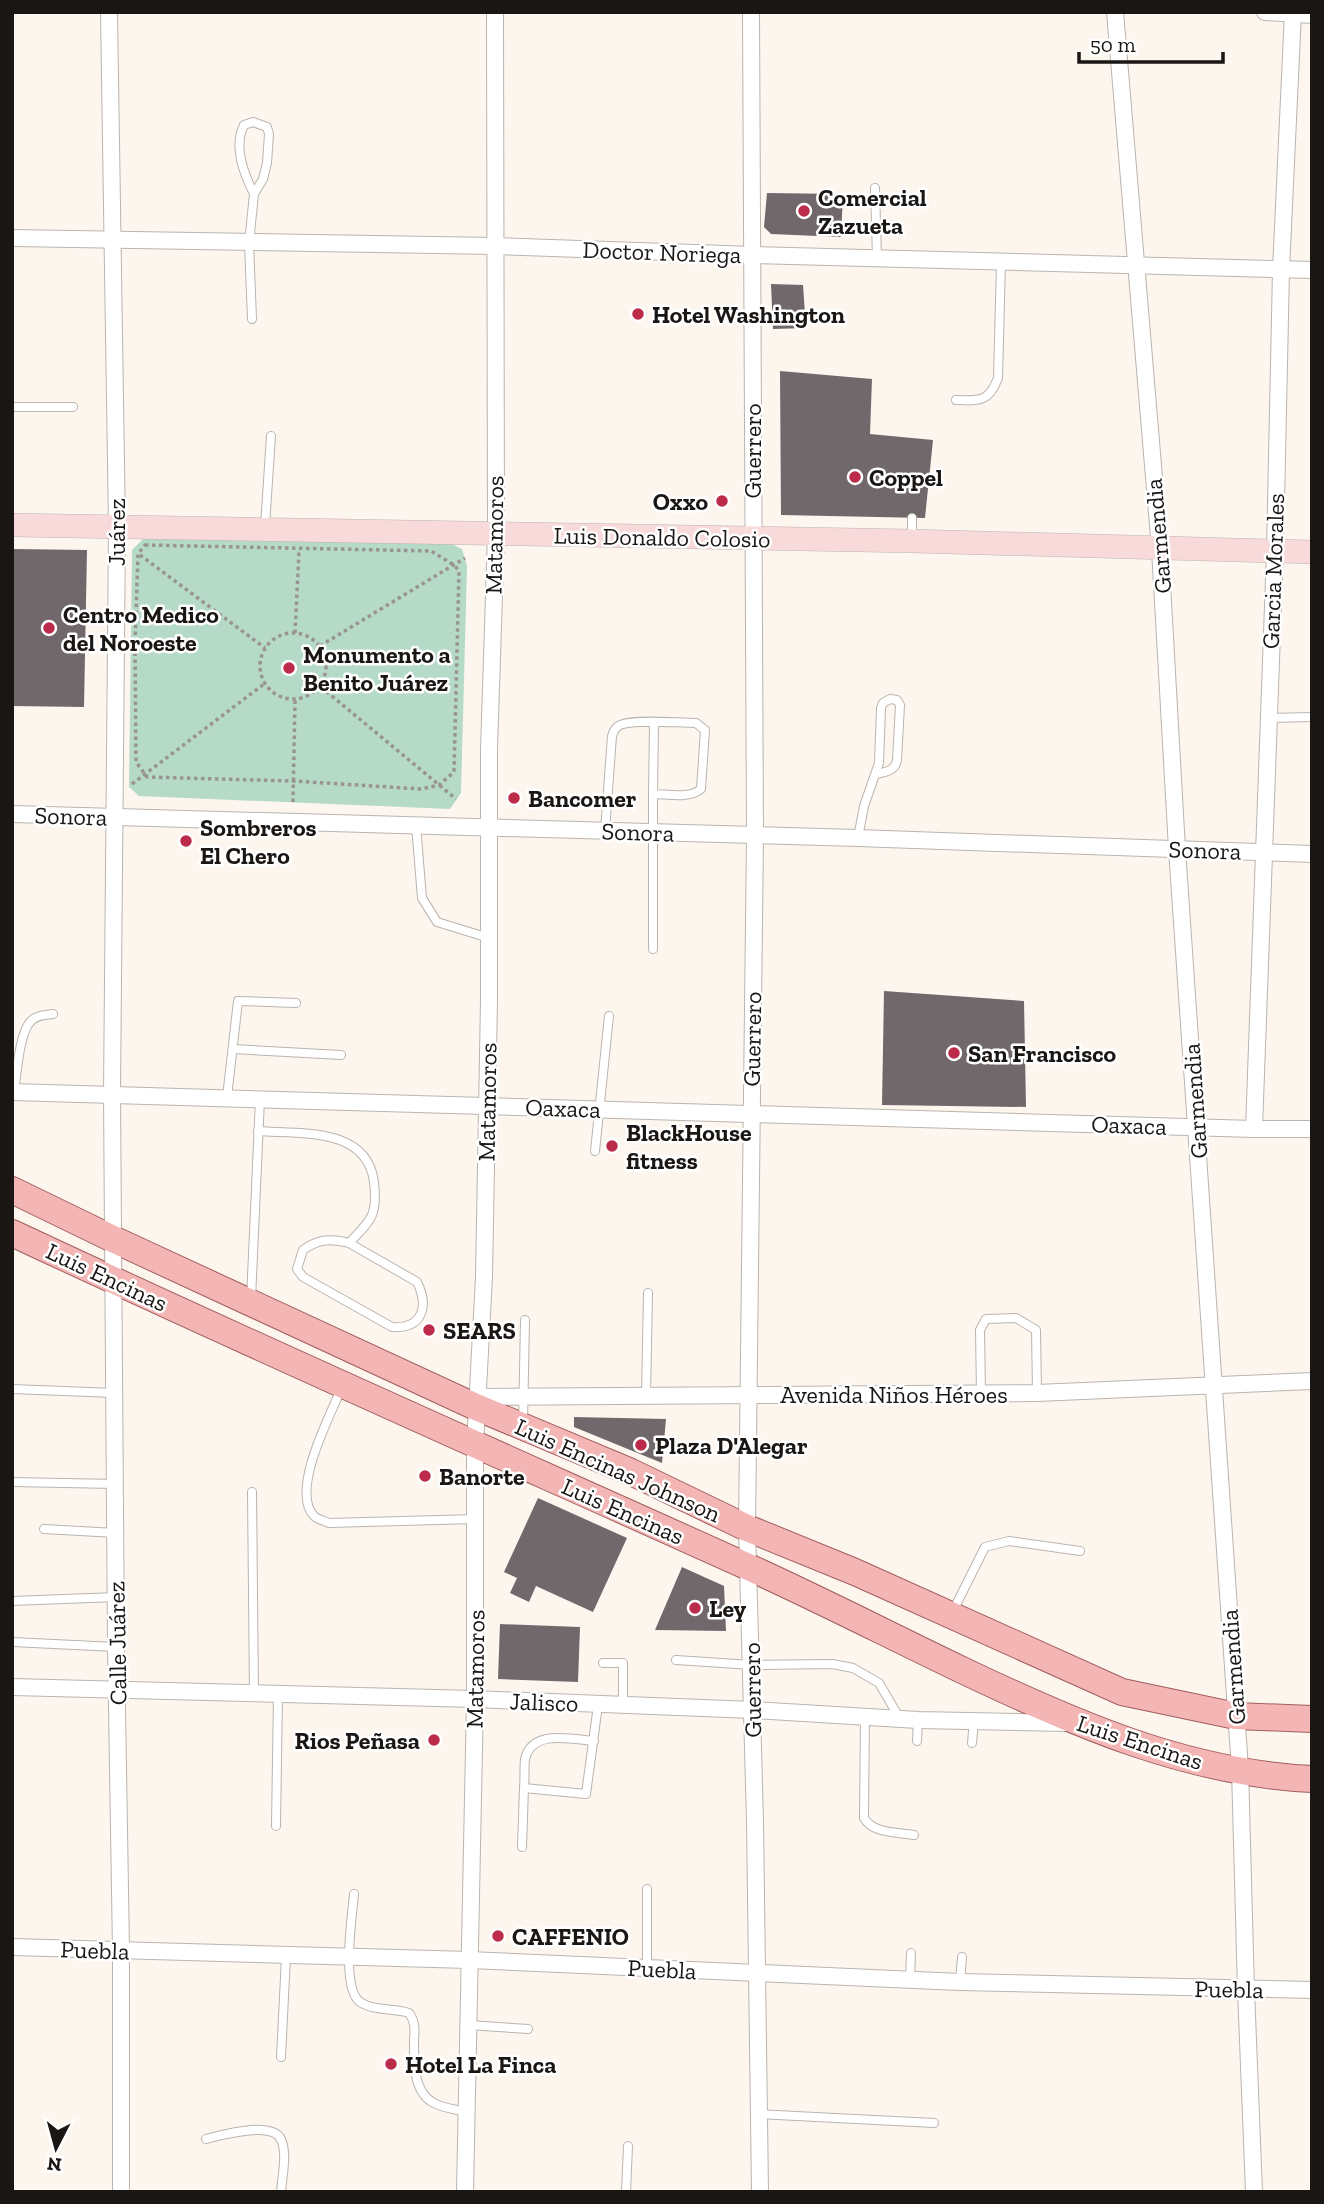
<svg xmlns="http://www.w3.org/2000/svg" width="1324" height="2204" viewBox="0 0 1324 2204" font-family="'Zilla Slab',serif">
  <rect width="100%" height="100%" fill="#fdf6ef"/>
  <polygon fill="#b6dac8" points="145,537 448,542 462,549 467,566 461,793 450,809 139,796 129,787 132,550"/>
  <g fill="#70686b">
    <polygon points="767,193 843,194 841,237 771,234 764,227"/>
    <polygon points="771,284 803,285 806,328 773,329"/>
    <polygon points="780,371 872,379 870,434 933,440 925,518 781,515"/>
    <polygon points="12,549 87,550 84,707 12,706"/>
    <polygon points="884,991 1024,1001 1026,1107 882,1105"/>
    <polygon points="574,1417 666,1419 662,1463 574,1427"/>
    <polygon points="538,1498 627,1538 593,1612 536,1586 529,1602 510,1593 517,1578 504,1572"/>
    <polygon points="682,1567 724,1586 726,1631 655,1630"/>
    <polygon points="500,1624 580,1627 578,1682 498,1679"/>
  </g>
  <g fill="none" stroke-linecap="round" stroke-linejoin="round">
    <g stroke="#bbb4ae" stroke-width="10">
      <g id="service">
        <polyline points="875,188 877,258"/>
        <path d="M252,319L249,243L254,194L263,179L267,163L269,134L267,127L253,122L244,125C233,147 244,174 254,194"/>
        <path d="M956,400C980,401 989,402 998,378L1001,262"/>
        <polyline points="12,407 73,407"/>
        <polyline points="265,526 271,436"/>
        <polyline points="912,538 912,518"/>
        <polyline points="1269,718 1312,717"/>
        <polyline points="653,794 653,949"/>
        <polyline points="416,825 422,898 437,922 489,938"/>
        <path d="M605,831L612,736C614,730 616,726 623,724C639,719 678,723 696,723L705,730L701,789C689,799 668,794 653,794L654,723"/>
        <path d="M858,838L864,806L879,763L881,708L883,703L890,699L897,700L900,705L897,760C895,771 886,772 876,774"/>
        <polyline points="233,1049 341,1055"/>
        <path d="M14,1092C17,1074 19,1033 31,1021C37,1015 45,1015 53,1014"/>
        <polyline points="227,1097 238,1001 296,1003"/>
        <path d="M258,1131C301,1134 367,1127 374,1182C378,1216 371,1220 349,1243C332,1238 318,1239 303,1250L297,1269L303,1277L392,1327C423,1329 429,1306 417,1282L349,1243"/>
        <polyline points="595,1151 609,1016"/>
        <polyline points="251,1299 260,1099"/>
        <polyline points="12,1389 115,1393"/>
        <path d="M341,1389C330,1416 290,1491 314,1516C317,1519 324,1521 329,1523L475,1519"/>
        <polyline points="981,1394 980,1330 986,1319 1016,1318 1036,1330 1037,1393"/>
        <polyline points="646,1396 648,1293"/>
        <polyline points="523,1422 525,1320"/>
        <polyline points="12,1482 116,1484"/>
        <polyline points="252,1492 254,1694"/>
        <polyline points="44,1529 116,1533"/>
        <polyline points="12,1601 116,1597"/>
        <polyline points="953,1611 985,1547 1009,1541 1080,1551"/>
        <polyline points="12,1642 116,1647"/>
        <polyline points="676,1660 752,1665 832,1664 853,1668 879,1683 900,1719"/>
        <polyline points="603,1663 623,1663 623,1705"/>
        <path d="M865,1717L864,1818C873,1834 898,1832 914,1835"/>
        <path d="M594,1741C571,1739 532,1729 525,1759C524,1768 525,1779 524,1788L586,1794L598,1705"/>
        <polyline points="917,1741 918,1720"/>
        <polyline points="972,1743 974,1721"/>
        <polyline points="276,1826 278,1695"/>
        <polyline points="522,1847 524,1788"/>
        <path d="M354,1894C352,1917 341,1988 360,2002C373,2011 394,2008 409,2013C415,2021 415,2029 414,2039C414,2059 412,2092 434,2103C443,2108 455,2109 465,2112"/>
        <polyline points="647,1969 647,1889"/>
        <polyline points="910,1979 911,1953"/>
        <polyline points="960,1982 962,1957"/>
        <polyline points="468,2025 528,2029"/>
        <polyline points="281,2057 286,1957"/>
        <polyline points="758,2114 934,2123"/>
        <path d="M206,2139C222,2135 276,2119 282,2142C287,2156 282,2177 281,2192"/>
        <polyline points="626,2192 628,2146"/>
      </g>
    </g>
    <g stroke="#bbb4ae" stroke-width="18">
      <g id="minor">
        <polyline points="109,12 117,528 112,1094 116,1647 121,1950 121,2192"/>
        <polyline points="751,12 755,835 747,1528 755,1822 760,2192"/>
        <polyline points="1115,12 1160,549 1177,849 1240,1769 1246,1990 1254,2192"/>
        <polyline points="1265,12 1312,15"/>
        <polyline points="12,238 495,246 753,255 1312,270"/>
        <polyline points="12,814 858,838 1312,854"/>
        <polyline points="12,1092 1254,1129 1312,1129"/>
        <polyline points="1254,1129 1275,551 1281,270 1293,12"/>
        <polyline points="477,1397 1037,1393 1312,1381"/>
        <polyline points="12,1687 475,1699 753,1710 918,1720 1066,1723"/>
        <polyline points="12,1947 469,1960 960,1982 1312,1990"/>
        <polyline points="465,2192 475,1699 475,1445 484,1277 489,1000 489,750 496,533 495,12"/>
      </g>
    </g>
    <g stroke="#bbb4ae" stroke-width="24">
      <polyline id="secondary" points="12,525 912,541 1312,552"/>
    </g>
    <g stroke="#a25e5d" stroke-width="28">
      <g id="primary">
        <polyline points="12,1190 115,1240 476,1407 631,1472 747,1528 855,1572 1122,1692 1236,1716 1312,1719"/>
        <path d="M12,1233C255,1347 500,1455 744,1565C817,1598 889,1635 962,1670C1073,1723 1187,1773 1312,1779"/>
      </g>
    </g>
    <g stroke="#99948f" stroke-width="3.5" stroke-dasharray="3.5 3.5" stroke-linecap="butt">
      <polygon points="145,545 431,551 454,565 459,571 454,772 439,785 421,789 293,781 147,777 136,762 135,644 138,554"/>
      <polyline points="140,555 265,648"/>
      <circle cx="293" cy="666" r="33"/>
      <polyline points="295,633 299,551"/>
      <polyline points="320,646 465,558"/>
      <polyline points="321,687 456,799"/>
      <polyline points="132,784 264,684"/>
      <polyline points="293,802 295,700"/>
    </g>
    <use href="#service" stroke="#fff" stroke-width="8"/>
    <use href="#minor" stroke="#fff" stroke-width="16"/>
    <use href="#secondary" stroke="#f9dada" stroke-width="23"/>
    <use href="#primary" stroke="#f3b6b5" stroke-width="26"/>
  </g>
  <g fill="#bc2b49" stroke="#fff" stroke-width="2.5">
    <circle cx="804" cy="211" r="7"/>
    <circle cx="638" cy="314" r="7"/>
    <circle cx="855" cy="477" r="7"/>
    <circle cx="722" cy="501" r="7"/>
    <circle cx="49" cy="628" r="7"/>
    <circle cx="289" cy="668" r="7"/>
    <circle cx="514" cy="798" r="7"/>
    <circle cx="186" cy="841" r="7"/>
    <circle cx="954" cy="1053" r="7"/>
    <circle cx="612" cy="1146" r="7"/>
    <circle cx="429" cy="1330" r="7"/>
    <circle cx="641" cy="1445" r="7"/>
    <circle cx="425" cy="1476" r="7"/>
    <circle cx="695" cy="1608" r="7"/>
    <circle cx="434" cy="1740" r="7"/>
    <circle cx="498" cy="1936" r="7"/>
    <circle cx="391" cy="2064" r="7"/>
  </g>
  <g text-anchor="middle" dominant-baseline="central" stroke-width="5" stroke-linejoin="round" paint-order="stroke">
    <g font-size="24" font-weight="bold" fill="#191614" stroke="#fff" text-anchor="start">
      <text x="818" y="197">Comercial<tspan x="818" dy="28">Zazueta</tspan></text>
      <text x="652" y="314">Hotel Washington</text>
      <text x="869" y="477">Coppel</text>
      <text x="708" y="501" text-anchor="end">Oxxo</text>
      <text x="63" y="614">Centro Medico<tspan x="63" dy="28">del Noroeste</tspan></text>
      <text x="303" y="654">Monumento a<tspan x="303" dy="28">Benito Juárez</tspan></text>
      <text x="528" y="798">Bancomer</text>
      <text x="200" y="827">Sombreros<tspan x="200" dy="28">El Chero</tspan></text>
      <text x="968" y="1053">San Francisco</text>
      <text x="626" y="1132">BlackHouse<tspan x="626" dy="28">fitness</tspan></text>
      <text x="443" y="1330">SEARS</text>
      <text x="655" y="1445">Plaza D'Alegar</text>
      <text x="439" y="1476">Banorte</text>
      <text x="709" y="1608">Ley</text>
      <text x="420" y="1740" text-anchor="end">Rios Peñasa</text>
      <text x="512" y="1936">CAFFENIO</text>
      <text x="405" y="2064">Hotel La Finca</text>
    </g>
    <g font-size="24" fill="#191614" stroke="#fff">
      <text transform="translate(662 252) rotate(2)">Doctor Noriega</text>
      <text transform="translate(752 451) rotate(-90)">Guerrero</text>
      <text transform="translate(116 532) rotate(-90)">Juárez</text>
      <text transform="translate(494 535) rotate(-89)">Matamoros</text>
      <text transform="translate(1158 536) rotate(-95)">Garmendia</text>
      <text transform="translate(662 537) rotate(1)">Luis Donaldo Colosio</text>
      <text transform="translate(1273 571) rotate(-88)">Garcia Morales</text>
      <text transform="translate(71 816) rotate(2)">Sonora</text>
      <text transform="translate(638 832) rotate(2)">Sonora</text>
      <text transform="translate(1205 850) rotate(2)">Sonora</text>
      <text transform="translate(752 1039) rotate(-89)">Guerrero</text>
      <text transform="translate(1195 1101) rotate(-94)">Garmendia</text>
      <text transform="translate(487 1102) rotate(-89)">Matamoros</text>
      <text transform="translate(563 1108) rotate(2)">Oaxaca</text>
      <text transform="translate(1129 1125) rotate(2)">Oaxaca</text>
      <text transform="translate(107 1277) rotate(25)">Luis Encinas</text>
      <text x="894" y="1394">Avenida Niños Héroes</text>
      <text transform="translate(618 1470) rotate(24)">Luis Encinas Johnson</text>
      <text transform="translate(623 1511) rotate(24)">Luis Encinas</text>
      <text transform="translate(117 1643) rotate(-91)">Calle Juárez</text>
      <text transform="translate(1233 1667) rotate(-94)">Garmendia</text>
      <text transform="translate(475 1669) rotate(-89)">Matamoros</text>
      <text transform="translate(752 1690) rotate(-91)">Guerrero</text>
      <text transform="translate(544 1702) rotate(2)">Jalisco</text>
      <text transform="translate(1140 1742) rotate(18)">Luis Encinas</text>
      <text transform="translate(95 1950) rotate(2)">Puebla</text>
      <text transform="translate(662 1969) rotate(3)">Puebla</text>
      <text transform="translate(1229 1989) rotate(1)">Puebla</text>
    </g>
  </g>
  <rect width="1324" height="2204" fill="none" stroke="#191614" stroke-width="28"/>
  <g transform="translate(56 2148) rotate(186)" stroke="#ffffff" stroke-width="5" paint-order="stroke">
  <path d="M0-5L12 26L0 18L-12 26Z" fill="#191614"/>
  <text y="-10" font-size="19" font-weight="bold" text-anchor="middle" fill="#191614">N</text>
  </g>
  <path d="M1079 52v10h144v-10" fill="none" stroke="#191614" stroke-width="3.5"/>
  <text x="1090" y="52" font-size="21" fill="#191614" stroke="#ffffff" stroke-width="5" paint-order="stroke">50 m</text>
</svg>
